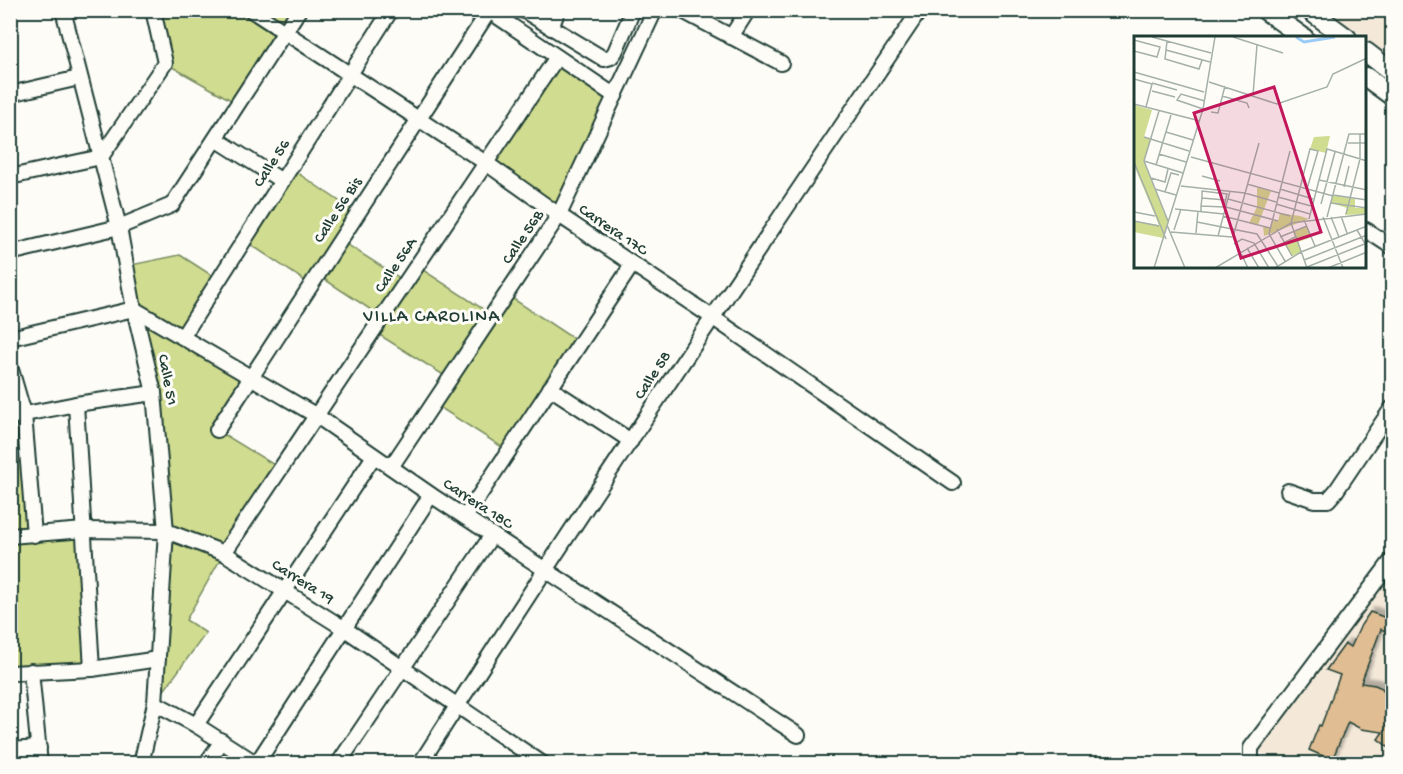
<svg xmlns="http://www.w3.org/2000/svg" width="1403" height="774" viewBox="0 0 1403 774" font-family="'Gochi Hand',sans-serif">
  <defs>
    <filter id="shadow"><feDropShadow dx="5" dy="-5" stdDeviation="1.5" flood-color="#0004"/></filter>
  </defs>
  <rect width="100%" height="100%" fill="#fdfcf7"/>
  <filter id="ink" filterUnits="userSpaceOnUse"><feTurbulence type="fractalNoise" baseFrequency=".0167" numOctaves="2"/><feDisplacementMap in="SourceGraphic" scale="12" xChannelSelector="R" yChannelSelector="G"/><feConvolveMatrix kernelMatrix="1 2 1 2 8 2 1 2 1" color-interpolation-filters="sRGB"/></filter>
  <g filter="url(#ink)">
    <g fill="#f4e9d9">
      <polygon points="1341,11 1392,11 1392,57 1336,18"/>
      <polygon points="1392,560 1392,763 1283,763 1251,748"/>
    </g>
    <g fill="#d0dc8f" stroke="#788c62" stroke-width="1.5">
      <polygon points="153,11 299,11 238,104 165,63"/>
      <polygon points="557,57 615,96 559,215 486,163"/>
      <polygon points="290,168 357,213 340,240 406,282 417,266 492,315 506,294 580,343 508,451 433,403 450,379 373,331 382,317 318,275 311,285 244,240"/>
      <polygon points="180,255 219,280 183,336 251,377 217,430 281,469 224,553 186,620 206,633 155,703 166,531 154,393 126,266"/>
      <polygon points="24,414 34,535 84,530 92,669 11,673 11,417"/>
    </g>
    <polygon fill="#e0bd92" stroke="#1f3d34" stroke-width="1.5" filter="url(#shadow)" points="1370,612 1392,620 1392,634 1381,629 1361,683 1375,685 1382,688 1392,704 1392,750 1378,739 1383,732 1361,729 1348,722 1332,760 1309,750 1319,725 1321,726 1340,675 1326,670 1345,644 1351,647 1361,625"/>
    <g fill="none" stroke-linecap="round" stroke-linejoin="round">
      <g stroke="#1f3d34" stroke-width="18">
        <g id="minor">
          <polyline points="63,10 119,227 134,309 154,393 166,531 155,703 141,764"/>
          <polyline points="251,10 486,163 559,215 712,317 953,483"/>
          <polyline points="488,10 615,96"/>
          <polyline points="523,10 604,59 611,57 615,52 633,10"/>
          <polyline points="681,10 781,63"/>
          <polyline points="551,28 558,10"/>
          <polyline points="731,37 748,10"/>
          <polyline points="10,94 79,78"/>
          <polyline points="216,139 282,181"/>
          <polyline points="10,177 101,157 165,63 153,10"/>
          <polyline points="1366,230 1392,247"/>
          <polyline points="10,253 119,227 172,205 299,10"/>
          <polyline points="183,336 391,10"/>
          <polyline points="10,338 134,309 317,416 431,495 798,735"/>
          <polyline points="10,366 24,414 34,535"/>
          <polyline points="550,388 631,441"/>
          <polyline points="76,404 92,669"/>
          <polyline points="10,417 76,404 154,393"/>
          <polyline points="217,430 489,11"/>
          <polyline points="391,467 559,215 655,10"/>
          <polyline points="1288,491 1314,500 1328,500 1336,491 1392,408"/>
          <polyline points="465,517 632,265"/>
          <polyline points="10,536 84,530 166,531 224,553 345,629 543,764"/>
          <polyline points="224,553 557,57"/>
          <polyline points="31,671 40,764"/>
          <polyline points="10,673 92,669 158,659"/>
          <polyline points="155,703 196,725 257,764"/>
          <polyline points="196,725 374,456"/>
          <polyline points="10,750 39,748"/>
          <polyline points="257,763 431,495"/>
          <polyline points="206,764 222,741"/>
          <polyline points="338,764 492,535"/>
          <path d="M420,764C582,509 751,260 920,10"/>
          <polyline points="1251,764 1251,748 1392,560"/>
        </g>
      </g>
      <g stroke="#1f3d34" stroke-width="22">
        <g id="secondary">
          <polyline points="1265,10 1304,38"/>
          <polyline points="1309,10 1347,38"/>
          <polyline points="1366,52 1392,72"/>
          <polyline points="1366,77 1392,96"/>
        </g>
      </g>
      <use href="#minor" stroke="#fdfcf7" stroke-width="14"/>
      <use href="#secondary" stroke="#fdfcf7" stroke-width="18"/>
    </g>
  </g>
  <g text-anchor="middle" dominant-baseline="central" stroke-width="6" stroke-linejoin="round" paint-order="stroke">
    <g font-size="16" fill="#1f3d34" stroke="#fdfcf7">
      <text transform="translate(273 164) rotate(-57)">Calle 56</text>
      <text transform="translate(339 211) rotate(-57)">Calle 56 Bis</text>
      <text transform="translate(612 231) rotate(34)">Carrera 17C</text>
      <text transform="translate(524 238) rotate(-56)">Calle 56B</text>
      <text transform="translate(397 266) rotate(-56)">Calle 56A</text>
      <text transform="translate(654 376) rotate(-57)">Calle 58</text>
      <text transform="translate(166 380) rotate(79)">Calle 51</text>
      <text transform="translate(477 505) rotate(33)">Carrera 18C</text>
      <text transform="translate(302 583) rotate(32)">Carrera 19</text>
    </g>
    <g font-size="18" letter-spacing="1.5" fill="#1f3d34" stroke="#fdfcf7">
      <text x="432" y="317">VILLA CAROLINA</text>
    </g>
  </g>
  <g transform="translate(1134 36)">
    <rect width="232" height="232" fill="#fdfcf7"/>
    <path d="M0,69L18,74L10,101L17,103L10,125L34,185L29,202L0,196V185L25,189L1,132L0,138ZM196,100L192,117L176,113L180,101ZM123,151L137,155L124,189L115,187L123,171ZM199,159L221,163V172H232V178L211,179L213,172L197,167ZM146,177L166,180L175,183L130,200L129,190L136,192L138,184L144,185ZM173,190L178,201L164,206L167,216L158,220L149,206L161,201L159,196Z" fill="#d0dc8f"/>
    <path fill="none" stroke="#9bccf7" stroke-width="3" d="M162,1L170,6L201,1"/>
    <path fill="none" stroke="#a4b0a9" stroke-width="1.5" d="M18,1L77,17M99,1L149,17M0,4L26,11L23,21L0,15M33,5L31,23L65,33L68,24M32,14L76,26M0,36L70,56M0,43L18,48L12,71M75,46L143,68L193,51L199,38L233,22M18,47L43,54M18,55L41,61M119,59L123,9M88,60L113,67L115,72M0,68L66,85M69,73L43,64L47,58L71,65M77,76L84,77L91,50M32,96L59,104M10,101L55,115M214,107H233M25,118L52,126M57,121L199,160M10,125L34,185M10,125L25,75M10,125L49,137M0,126L32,203M22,129L37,79M68,140L86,145M17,142L31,146L34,133M185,144L233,154M113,148L145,157M47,150L111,157L142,166M210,151L215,130M21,153L42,159M146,153L179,163M173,153L184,115L176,113L157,187L173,232M31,156L37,137L45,139M199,159L233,164M144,161L177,170M68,162L91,164M94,163L156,180M197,167L233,172M142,168L176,178M187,168L201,116M92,171L144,185M41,173L90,178M67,175V170L68,162V155L93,158L90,171L67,170M0,176L21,180M212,178L226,123V98M89,180L136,192M207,180L213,197M189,181L209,232M193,181L215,98H233M197,181L205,201M175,183L193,113L233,125M170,184L181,210M0,185L25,190M63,186L123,198L145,232M33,189L51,232M143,193L158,220M40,194L47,173M223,194L233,211M37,196L98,201M62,197L64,175M84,200L96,155M146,201L173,190M100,208L108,203L120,207L135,232M142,211L161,201M113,212L125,232M170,224L233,199M151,225L135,198L156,115M173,231L233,207M20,232L69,73L81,1M81,232L157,187L233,178M114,232L99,201L125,107M141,232L167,216L233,190M194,232L233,216"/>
    <path fill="#c2185b" fill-opacity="0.15" stroke="#c2185b" stroke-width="3" d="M140,51L187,196L107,222L60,77Z"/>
    <rect width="232" height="232" fill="none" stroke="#1f3d34" stroke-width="3"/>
  </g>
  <rect width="1403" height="774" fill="none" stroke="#fdfcf7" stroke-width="36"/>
  <rect x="18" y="18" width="1367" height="738" fill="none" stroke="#1f3d34" stroke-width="2" filter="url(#ink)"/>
</svg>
